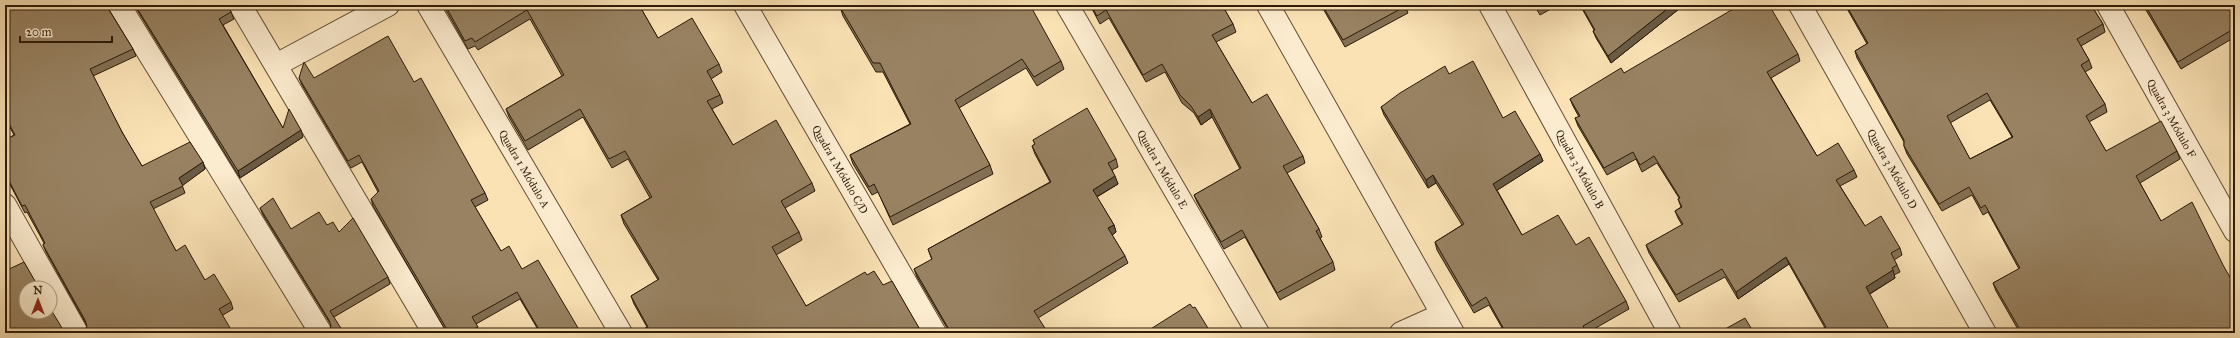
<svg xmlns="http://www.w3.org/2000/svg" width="2240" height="338" viewBox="0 0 2240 338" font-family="'IM FELL Great Primer',serif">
  <rect width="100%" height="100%" fill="#fae2b5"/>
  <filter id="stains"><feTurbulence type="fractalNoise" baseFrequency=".005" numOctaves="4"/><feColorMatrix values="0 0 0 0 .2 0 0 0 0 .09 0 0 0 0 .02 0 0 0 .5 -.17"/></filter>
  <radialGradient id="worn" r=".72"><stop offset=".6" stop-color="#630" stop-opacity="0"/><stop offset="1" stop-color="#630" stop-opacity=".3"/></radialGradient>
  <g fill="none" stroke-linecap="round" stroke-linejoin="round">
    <g stroke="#604d34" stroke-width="24">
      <g id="minor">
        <polyline points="119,5 321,333"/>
        <polyline points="240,5 434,333"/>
        <path id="s1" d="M428,5L621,333"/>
        <path id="s2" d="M745,5L935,333"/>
        <path id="s3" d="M1067,5L1258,333"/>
        <polyline points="1268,5 1453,333"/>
        <path id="s4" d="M1490,5L1670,333"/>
        <path id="s5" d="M1800,5L1985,333"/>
        <path id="s6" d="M2108,5L2235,231"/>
        <polyline points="276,65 388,5"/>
        <polyline points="5,205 77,333"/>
        <polyline points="1401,333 1441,315"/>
      </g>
    </g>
    <use href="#minor" stroke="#fceccf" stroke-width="22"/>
  </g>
  <g fill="#837054" stroke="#2d1b09" fill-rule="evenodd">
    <polygon points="5,5 108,5 108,8 133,49 136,56 93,76 122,132 142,166 203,162 205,169 182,185 185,193 153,209 176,251 205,280 231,302 233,309 223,315 87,326 86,324 46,252 43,245 44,243 27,212 25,213 5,175 5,140 14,135 5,118"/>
    <polygon points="134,5 228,5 234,19 223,25 283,128 303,137 240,178"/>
    <polygon points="443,5 639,5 658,38 719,64 722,72 711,79 720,95 723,103 712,109 733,145 812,183 815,191 785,208 799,232 802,240 776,255 806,306 867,275 883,285 919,328 921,333 637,333 647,327 634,304 631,296 658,280 624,224 621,215 650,198 628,159 612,168 583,117 528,150 509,117 506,109 562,76 530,19 478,50 475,46 468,49"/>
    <polygon points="1090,5 1222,5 1233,24 1236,32 1216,42 1252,103 1303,156 1305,163 1287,173 1319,229 1322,237 1320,238 1333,262 1335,270 1280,300 1245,237 1224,249 1197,202 1194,195 1240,169 1212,117 1201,125 1194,113 1182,103 1165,72 1146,82 1109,18 1100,24"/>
    <polygon points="1321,5 1405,5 1408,13 1345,47"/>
    <polygon points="1534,5 1558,5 1540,15"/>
    <polygon points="1580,5 1684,5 1611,63 1596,38 1593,31 1594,30"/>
    <path d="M1845,5H2091L2103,24L2105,32L2081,46L2089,60L2092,68L2085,72L2105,104L2107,112L2089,122L2106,151H2177L2180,159L2140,183L2161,221L2235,333H2020L1996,291L1993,283L2019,269L1988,212L1983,215L1972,195L1942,211L1907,154L1904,146V142L1857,58L1855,51L1867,44ZM1990,100L2012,137L1970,159L1950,123Z"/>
    <polygon points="2145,5 2235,5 2235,37 2181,69 2146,10"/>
    <polygon points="840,7 1061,61 1064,69 1037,86 1026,68 959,108 990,165 993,174 893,225 878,192 872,195 853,164 850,155 910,124 883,72 876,72 843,16"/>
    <polygon points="1798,54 1800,61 1771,78 1817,156 1854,170 1857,177 1840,186 1865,226 1900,248 1902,255 1894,260 1897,265 1900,272 1894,275 1895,278 1870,294 1825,328 1789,264 1738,299 1725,277 1679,302 1649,253 1646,245 1682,225 1678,218 1675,211 1681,207 1678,199 1679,198 1657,163 1642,172 1636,159 1607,175 1578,126 1575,118 1579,117 1573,106 1570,99 1624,73"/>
    <polygon points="1449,74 1503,118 1540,154 1543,161 1497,190 1522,235 1576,245 1626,301 1629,309 1587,333 1505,333 1489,305 1474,313 1437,250 1435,242 1462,225 1436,183 1428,188 1384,115 1381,107"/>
    <polygon points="299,78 414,82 485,193 488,200 475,207 501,251 522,269 581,333 540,333 520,299 476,324 480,333 447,333 373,206 371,199 378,192 362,162 351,168 302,85"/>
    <polygon points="1033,140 1116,159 1118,167 1112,170 1118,184 1097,197 1114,225 1116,232 1112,235 1125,256 1128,263 1038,318 1048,333 950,333 917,277 914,269 932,260 928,249 1050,182 1035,154 1032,146 1035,144"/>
    <polygon points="260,208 291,229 327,225 339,232 388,277 390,284 334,317 329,332 331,325 263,215"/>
  </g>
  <g fill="#6a5b45" stroke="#2d1b09">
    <polygon points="1672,5 1684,5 1611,63 1608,56"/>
    <polygon points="1210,109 1212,117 1201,125 1198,117"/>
    <polygon points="301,130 303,137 240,178 238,171"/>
    <polygon points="1540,154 1543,161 1496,191 1493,184"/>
    <polygon points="203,162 205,169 182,186 179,178"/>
    <polygon points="1433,175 1436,183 1428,188 1426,180"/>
    <polygon points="1115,176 1118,184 1096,197 1093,190"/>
    <polygon points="1114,225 1116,232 1111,236 1108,228"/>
    <polygon points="1786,257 1789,264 1738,299 1736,292"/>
    <polygon points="1893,270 1895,278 1869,294 1866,287"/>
  </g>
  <g fill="#988262" stroke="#2d1b09" fill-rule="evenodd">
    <polygon points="5,5 106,5 133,49 90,69 122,132 142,166 190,142 203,162 179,178 183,186 150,202 176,251 185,245 205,280 214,274 231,302 219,309 233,333 83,333 87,326 85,320 43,245 45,243 25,205 22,206 5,173 5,140 15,135 5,116"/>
    <polygon points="135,5 228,5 231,12 219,19 283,128 289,109 301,130 238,171"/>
    <polygon points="445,5 639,5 658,38 692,18 719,64 707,71 720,95 707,101 733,145 776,120 812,183 781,201 799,232 772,247 806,306 865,272 867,275 874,271 883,285 892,281 919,328 911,333 637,333 648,327 631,296 659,279 621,215 652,197 625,151 609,159 580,109 525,141 506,109 564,75 527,10 475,42 472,38 465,41"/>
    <polygon points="844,5 1030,5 1061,61 1034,77 1022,59 955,100 990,165 890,217 874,184 869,187 850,155 911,124 880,63 873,63 840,7"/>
    <polygon points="1091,5 1222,5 1233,24 1212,35 1252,103 1267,94 1303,156 1283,166 1319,229 1316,231 1333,262 1277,293 1242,230 1221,242 1194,195 1241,168 1210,109 1198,117 1191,106 1180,95 1162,64 1143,75 1106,10 1097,16"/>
    <polygon points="1322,5 1405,5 1406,6 1343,40"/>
    <polygon points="1535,5 1543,5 1537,8"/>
    <polygon points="1581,5 1672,5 1608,56 1593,31 1595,30"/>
    <polygon points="1740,5 1769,5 1798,54 1767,72 1817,156 1838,143 1854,170 1836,180 1865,226 1881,216 1900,248 1891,253 1897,265 1892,268 1893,270 1866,287 1891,333 1815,333 1826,327 1786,257 1736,292 1722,269 1676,295 1646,245 1683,224 1675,211 1682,207 1678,199 1680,198 1654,156 1640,165 1633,152 1604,168 1575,118 1580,116 1570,99 1621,68 1624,73"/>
    <path d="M1846,5H2091L2103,24L2077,39L2089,60L2081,65L2105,104L2086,116L2106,151L2161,121L2177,151L2136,176L2161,221L2192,202L2223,265L2235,286V333H2022L1993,283L2020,268L1985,205L1981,208L1969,187L1939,204L1904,146V140L1855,51L1868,43ZM1987,93L2013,137L1970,159L1947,116Z"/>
    <polygon points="2145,5 2235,5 2235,28 2178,62"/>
    <polygon points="388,36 414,82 421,78 485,193 471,200 501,251 509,246 522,269 538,260 581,333 541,333 517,292 472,317 478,327 466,333 449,333 371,199 379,191 359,155 348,161 299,78 304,62 314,78"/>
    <polygon points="1473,61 1503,118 1515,111 1540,154 1493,184 1522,235 1558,215 1576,245 1589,237 1626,301 1583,326 1587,333 1506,333 1486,297 1472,306 1435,242 1464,224 1433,175 1426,180 1381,107 1400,93 1445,66 1449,74"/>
    <polygon points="1087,108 1116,159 1108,163 1115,176 1093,190 1114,225 1108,228 1125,256 1034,311 1048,333 951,333 914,269 932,259 928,249 1051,182 1032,146 1035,144 1033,140"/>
    <polygon points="273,198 291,229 319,212 327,225 333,222 339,232 353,218 388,277 330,311 344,333 328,333 329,332 331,326 329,320 260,208"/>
    <polygon points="24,262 39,288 26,288 26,312 50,312 50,308 65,333 5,333 5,271"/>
    <polygon points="1190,304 1193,308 1195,307 1211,333 1141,333 1145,331 1146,332"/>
    <polygon points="1745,318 1754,333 1718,333"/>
  </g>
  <g text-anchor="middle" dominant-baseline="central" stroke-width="3" stroke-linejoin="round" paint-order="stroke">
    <g font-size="11" fill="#2d1b09" stroke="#fceccf">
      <text stroke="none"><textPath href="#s6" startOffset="130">Quadra 3 Módulo F</textPath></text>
      <text stroke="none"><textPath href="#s1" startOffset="190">Quadra 1 Módulo A</textPath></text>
      <text stroke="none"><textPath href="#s2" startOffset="190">Quadra 1 Módulo C/D</textPath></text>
      <text stroke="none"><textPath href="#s3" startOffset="190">Quadra 1 Módulo E</textPath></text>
      <text stroke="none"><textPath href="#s4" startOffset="187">Quadra 3 Módulo B</textPath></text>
      <text stroke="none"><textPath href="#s5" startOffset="188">Quadra 3 Módulo D</textPath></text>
    </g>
  </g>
  <rect width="2240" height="338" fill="none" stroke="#fae2b5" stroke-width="20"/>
  <rect x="6" y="6" width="2228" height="326" fill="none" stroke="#2d1b09" stroke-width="2"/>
  <rect x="10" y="10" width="2220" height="318" fill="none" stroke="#2d1b09"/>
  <g transform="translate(38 300)"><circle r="19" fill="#fceccf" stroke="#a99880"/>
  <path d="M0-3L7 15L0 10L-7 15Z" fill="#8f2418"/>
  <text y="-6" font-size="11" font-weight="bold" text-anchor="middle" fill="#2d1b09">N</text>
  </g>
  <path d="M20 36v6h92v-6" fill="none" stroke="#2d1b09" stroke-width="2"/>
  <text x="26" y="36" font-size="12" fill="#2d1b09" stroke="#fceccf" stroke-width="3" paint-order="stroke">20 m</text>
  <rect width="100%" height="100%" filter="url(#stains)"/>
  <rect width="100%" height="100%" fill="url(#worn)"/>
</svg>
